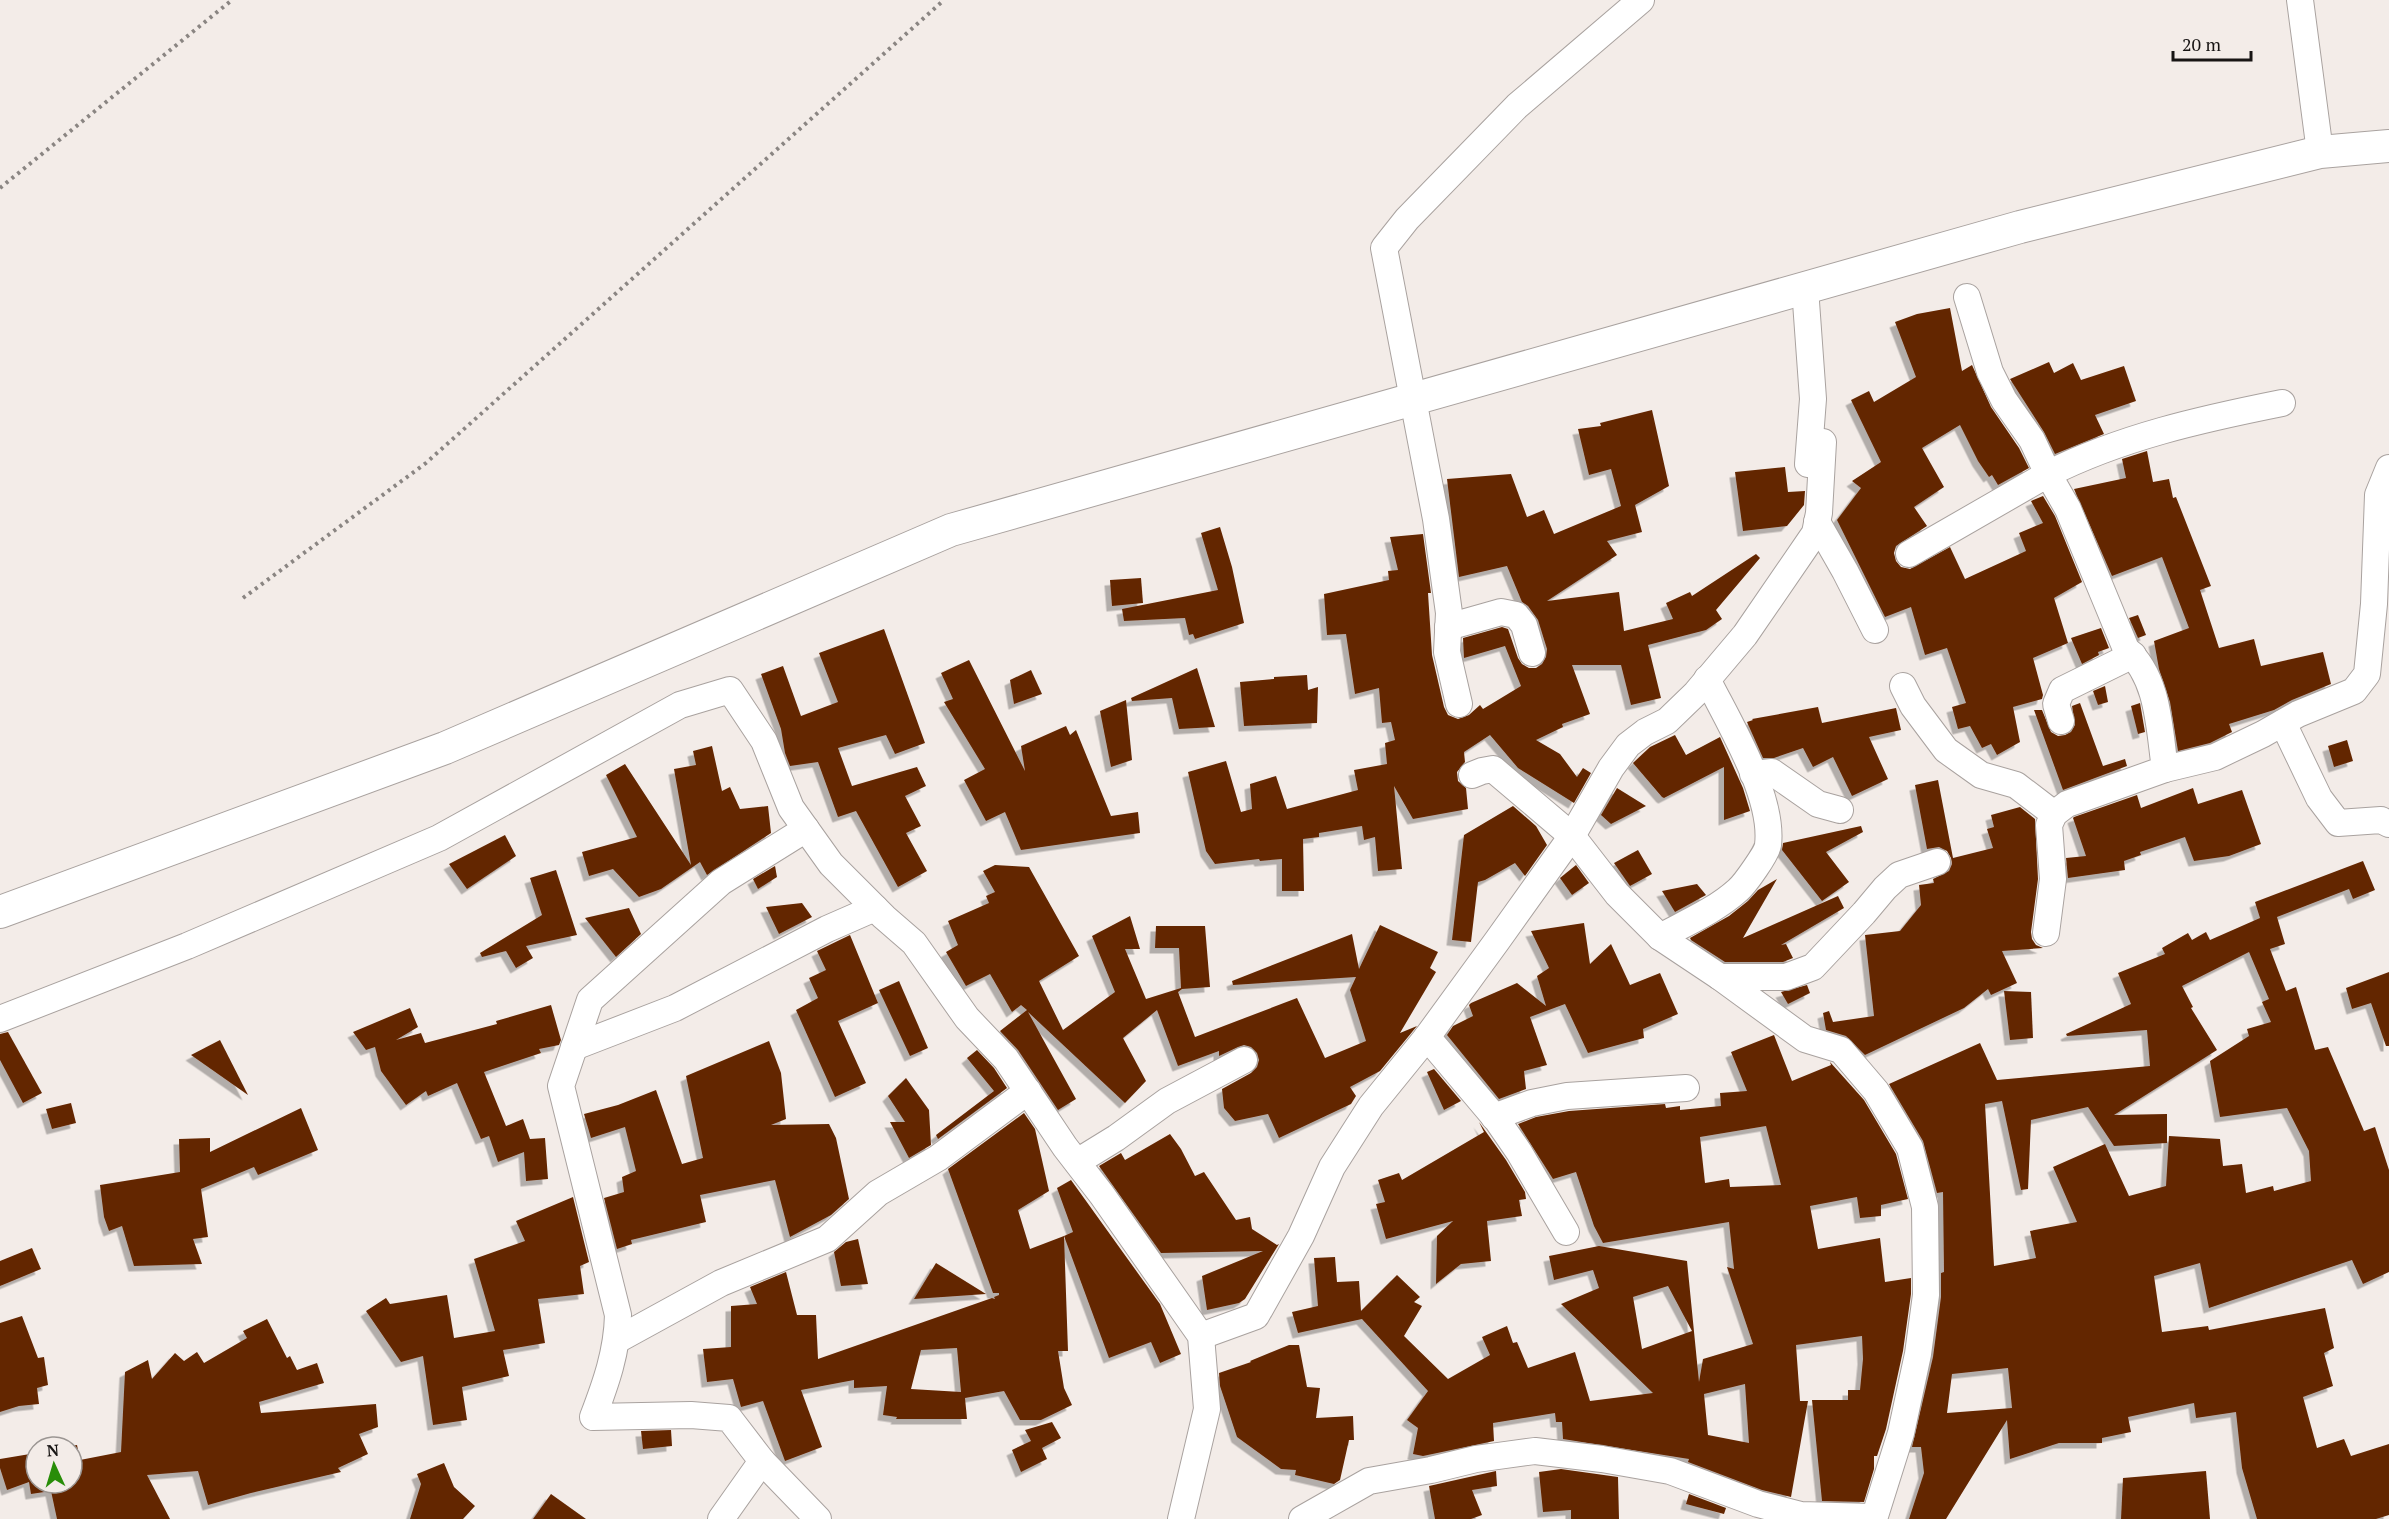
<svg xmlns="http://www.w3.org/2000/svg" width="2389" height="1519" viewBox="0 0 2389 1519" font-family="'PT Serif',serif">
  <defs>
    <filter id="shadow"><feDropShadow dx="-5.5" dy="5.5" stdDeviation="0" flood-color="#0004"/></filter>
  </defs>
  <rect width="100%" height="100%" fill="#f3ece8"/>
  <g fill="#642600" fill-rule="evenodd" filter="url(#shadow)">
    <polygon points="1950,308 1962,371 1972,365 1991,407 2019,448 2029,468 1998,485 1992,475 1989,477 1978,461 1960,425 1922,448 1944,487 1914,507 1927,526 1896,546 1894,553 1896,561 1901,567 1910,569 1950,547 1965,579 2026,551 2019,533 2043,523 2031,501 2043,496 2055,516 2082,582 2054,598 2068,643 2033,658 2043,695 2042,699 2013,707 2020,742 1997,755 1991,744 1982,748 1970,726 1958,729 1952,707 1966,703 1947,648 1925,655 1911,607 1885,617 1837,520 1861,488 1852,481 1881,462 1851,400 1869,391 1874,402 1916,377 1895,322 1917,314"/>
    <polygon points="2049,362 2054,373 2073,363 2081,380 2124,366 2136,401 2095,415 2104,434 2055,454 2044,432 2010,379"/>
    <polygon points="1652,410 1669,486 1635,505 1642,532 1607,541 1617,555 1547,601 1619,592 1624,631 1673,619 1666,603 1690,592 1692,596 1756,554 1760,558 1716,610 1722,619 1706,630 1648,645 1661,698 1631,705 1621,665 1572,665 1590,714 1562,724 1563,727 1536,740 1560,754 1577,777 1583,768 1591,773 1574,803 1518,768 1490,735 1464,752 1465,762 1457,772 1458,781 1466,788 1468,809 1413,819 1394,786 1402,869 1378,871 1375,837 1364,840 1362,826 1319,833 1319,837 1303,839 1304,891 1282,891 1282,859 1260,861 1259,859 1215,864 1206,851 1188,772 1226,761 1241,812 1252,809 1250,784 1276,776 1287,809 1358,790 1354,770 1387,764 1385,743 1395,740 1391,722 1382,723 1379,688 1355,694 1346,634 1327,635 1324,594 1389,580 1388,571 1398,570 1390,537 1423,534 1431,593 1428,593 1432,655 1444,707 1448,715 1458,719 1469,715 1480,705 1483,709 1521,686 1505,646 1464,658 1463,638 1502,627 1508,629 1518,658 1522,664 1529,668 1536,668 1542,664 1546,657 1547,649 1538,620 1528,606 1522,602 1507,566 1459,577 1447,479 1511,474 1527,517 1544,510 1554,534 1621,506 1611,469 1589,475 1578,429 1601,426 1600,423"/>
    <polygon points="2147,451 2153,482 2169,479 2173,498 2176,497 2211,586 2200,590 2219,648 2254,639 2261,666 2323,652 2331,684 2292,700 2274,710 2229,724 2232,732 2210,743 2178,751 2170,702 2159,669 2154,641 2189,628 2162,557 2112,576 2074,489 2126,478 2122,459"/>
    <polygon points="1785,467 1788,492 1805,491 1804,505 1787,526 1743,531 1735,472"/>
    <polygon points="1220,527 1232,567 1244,623 1195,639 1193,634 1189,635 1185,618 1124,621 1122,609 1218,590 1201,533"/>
    <polygon points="1141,578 1143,603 1112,606 1110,580"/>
    <polygon points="2138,615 2146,635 2138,638 2129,618"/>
    <polygon points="2101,628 2109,648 2098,652 2099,655 2082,664 2071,638"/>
    <polygon points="884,629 925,743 895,754 886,735 838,748 852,786 917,767 926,786 905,796 921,826 906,833 927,871 898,887 856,811 838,817 818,762 790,766 785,753 781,729 761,674 783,666 801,716 838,702 819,653"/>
    <polygon points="969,660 1025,771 1021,746 1066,726 1070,735 1076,730 1111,816 1138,812 1140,833 1021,850 1005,812 986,821 964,780 985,769 944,702 953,699 941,673"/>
    <polygon points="1197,668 1215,727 1179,729 1172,698 1132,701 1131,698"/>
    <polygon points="1031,670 1042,694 1014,704 1010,680"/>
    <polygon points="1307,675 1308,690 1318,687 1317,723 1244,726 1240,682 1274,679 1274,677"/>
    <polygon points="2105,686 2108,702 2098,705 2093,691"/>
    <polygon points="1126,700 1132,760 1111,767 1100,711"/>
    <polygon points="2080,703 2103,766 2125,759 2127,766 2063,790 2034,710 2042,710 2051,732 2058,736 2065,735 2071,732 2075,725 2072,706"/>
    <polygon points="2140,703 2145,732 2138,734 2131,706"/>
    <polygon points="1818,707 1822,723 1896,708 1901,730 1869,737 1888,779 1852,796 1833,757 1813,767 1803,748 1774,758 1763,758 1747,722 1753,720 1752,719"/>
    <polygon points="1675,735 1686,755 1720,737 1743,788 1750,811 1724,820 1724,767 1664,798 1662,797 1633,763 1650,747"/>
    <polygon points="2347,740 2353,761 2334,767 2328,746"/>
    <polygon points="712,746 722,791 730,787 740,809 768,806 771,833 707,875 700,862 661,889 639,897 613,869 589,876 582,852 637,837 606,775 625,764 691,865 674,769 696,765 693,751"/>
    <polygon points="1938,780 1953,858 1993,848 1987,829 1994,827 1991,815 2020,807 2035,819 2038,879 2031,932 2032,939 2036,945 2043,948 2002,951 2017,983 1991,995 1988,989 1964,1008 1865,1055 1846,1036 1826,1030 1823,1013 1829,1011 1833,1022 1874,1016 1865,935 1900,931 1921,905 1919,885 1934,883 1933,879 1949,871 1952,864 1951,858 1947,851 1939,847 1927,849 1915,785"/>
    <polygon points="1617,788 1646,806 1611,824 1601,815"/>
    <polygon points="2193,788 2198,804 2242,790 2261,844 2229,856 2194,861 2185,837 2140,852 2141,855 2124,861 2125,870 2068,878 2066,858 2086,856 2073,818 2074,817 2137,795 2141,808"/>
    <polygon points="1513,806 1536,826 1547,845 1525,876 1515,863 1485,880 1478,882 1471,942 1452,940 1464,835"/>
    <polygon points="1861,826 1863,832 1826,852 1849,882 1822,901 1782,850 1783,843"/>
    <polygon points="505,835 516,856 467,889 449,864"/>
    <polygon points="1638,850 1652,874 1630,886 1614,863"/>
    <path d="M2363,861L2375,890L2353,899L2349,889L2277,917L2285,944L2270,949L2286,991L2296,987L2315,1050L2328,1047L2364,1131L2375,1127L2389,1170V1272L2363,1284L2352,1260L2209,1308L2200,1263L2154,1276L2162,1332L2208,1326L2209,1330L2325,1308L2334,1348L2324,1353L2333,1386L2303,1397L2317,1448L2344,1439L2351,1456L2389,1444V1515L2376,1519H2257L2242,1468L2236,1412L2196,1418L2194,1403L2128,1417L2131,1432L2102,1438V1443H2059L2010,1459L2007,1420L1946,1519H1909L1924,1473L1921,1447H1912L1933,1357L1941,1297V1273L1944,1272L1943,1192L1937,1193L1923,1141L1889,1084L1980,1043L1997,1080L2150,1066L2147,1030L2067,1036L2066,1034L2131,1004L2118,973L2165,954L2162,948L2188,933L2192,940L2206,932L2210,940L2260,918L2255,902ZM2249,952L2269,999L2262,1002L2271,1022L2247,1029L2249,1036L2210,1061L2220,1117L2287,1108L2309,1151L2311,1181L2274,1191L2273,1186L2246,1193L2242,1164L2223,1166L2220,1139L2169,1136L2166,1186L2129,1196L2105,1144L2053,1167L2077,1222L2030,1231L2036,1258L1994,1266L1985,1104L2002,1101L2021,1190L2028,1189L2031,1120L2088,1107L2114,1146L2167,1143V1114L2114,1115L2217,1050L2191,1008L2193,1007L2182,986ZM2008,1368L2012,1408L1947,1413L1952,1374Z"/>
    <polygon points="995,865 1029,867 1079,956 1039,981 1063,1030 1115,992 1092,936 1130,916 1140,949 1125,949 1146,999 1181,988 1179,948 1155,948 1156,926 1205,926 1210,987 1182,989 1178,992 1195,1037 1297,998 1325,1058 1366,1041 1350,990 1356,977 1233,985 1232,981 1352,934 1359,969 1380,925 1438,952 1430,968 1436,972 1400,1033 1417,1026 1380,1071 1350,1087 1356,1096 1351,1104 1279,1138 1268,1114 1235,1121 1224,1108 1222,1089 1251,1073 1257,1067 1259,1060 1257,1053 1251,1047 1244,1045 1238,1047 1219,1056 1219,1051 1178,1066 1157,1010 1123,1038 1146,1081 1125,1103 1028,1012 1076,1099 1058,1110 1018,1050 1000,1031 1027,1010 1021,1005 1012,1012 990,974 966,986 946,952 958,945 948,921 989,903 986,896 995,892 983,871"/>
    <polygon points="1576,865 1589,883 1572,895 1560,878"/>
    <polygon points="775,866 777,877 758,889 753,879"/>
    <polygon points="556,870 577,935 526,946 533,958 516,968 506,951 482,957 480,953 542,915 530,878"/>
    <polygon points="1777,879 1743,938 1838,896 1844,908 1781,945 1786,944 1793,958 1783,962 1725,962 1691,940 1690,938 1729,916 1748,901 1758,890"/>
    <polygon points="1697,884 1706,895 1675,912 1662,891"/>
    <polygon points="802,903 812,917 779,934 766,907"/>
    <polygon points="629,908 641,934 616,957 585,918"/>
    <polygon points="1584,923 1590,964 1611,944 1630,985 1660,973 1678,1014 1643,1029 1644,1038 1588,1053 1565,1004 1530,1017 1547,1065 1524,1071 1526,1089 1499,1099 1447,1035 1453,1026 1473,1016 1469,1005 1471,1003 1517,983 1546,1006 1537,976 1549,968 1531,931"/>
    <polygon points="850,935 878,1003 838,1021 866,1083 835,1097 796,1010 818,998 809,978 826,970 817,951"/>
    <polygon points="2389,972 2389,1046 2386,1046 2371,1003 2352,1009 2346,988"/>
    <polygon points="899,981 928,1048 910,1056 879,990"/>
    <polygon points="1807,985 1810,993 1788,1004 1781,992"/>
    <polygon points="2004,991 2031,992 2033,1038 2010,1040"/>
    <polygon points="551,1005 561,1040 559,1045 539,1049 541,1053 484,1072 506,1126 523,1119 530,1139 545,1138 548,1179 526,1181 524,1152 498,1162 489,1136 481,1139 457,1083 428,1096 426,1091 406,1105 381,1071 375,1047 366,1050 353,1032 410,1008 418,1027 396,1040 421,1033 425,1043 497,1024 496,1021"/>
    <polygon points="8,1032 42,1093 23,1103 0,1060 0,1034"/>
    <path d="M1774,1035L1792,1081L1831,1065L1830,1062L1864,1100L1896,1154L1908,1199L1881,1205V1216L1860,1218L1857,1197L1810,1206L1818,1249L1880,1238L1885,1282L1911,1278V1294L1903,1351L1886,1429L1877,1456H1874V1469L1864,1502L1822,1501L1812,1400H1848V1390H1860L1863,1359L1862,1336L1796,1345L1800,1401H1808L1791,1497L1762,1490L1688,1462L1689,1459L1563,1439L1562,1422H1556L1555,1413L1493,1423L1494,1441L1423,1456L1413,1454L1418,1428L1407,1420L1428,1391L1362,1319L1298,1333L1292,1312L1318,1306L1314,1258L1335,1257L1337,1282L1359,1281L1361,1311L1397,1275L1420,1297L1414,1302L1422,1306L1404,1336L1448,1379L1490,1355L1482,1337L1507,1326L1513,1343L1517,1342L1528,1368L1575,1352L1590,1401L1653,1393L1561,1304L1599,1288L1593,1270L1554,1280L1549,1256L1599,1246L1687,1261L1699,1382L1703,1359L1753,1344L1727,1267L1734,1269L1729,1222L1603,1243L1594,1226L1576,1172L1553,1179L1518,1124L1536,1117L1569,1111L1665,1104L1666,1108L1680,1106V1110L1721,1106L1720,1093L1747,1091L1731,1052ZM1766,1126L1781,1185L1730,1187L1729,1179L1705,1183L1700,1137ZM1668,1286L1692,1331L1642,1349L1633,1297ZM1745,1384L1749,1443L1708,1435L1704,1394Z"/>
    <polygon points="220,1040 248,1095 191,1055"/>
    <polygon points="769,1041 781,1073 786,1119 771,1125 829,1124 836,1138 849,1199 831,1215 790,1237 775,1180 700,1195 706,1222 631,1240 632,1244 617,1249 604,1198 624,1192 622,1177 636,1171 625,1127 591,1138 584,1114 618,1105 656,1090 682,1164 703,1158 686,1076"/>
    <polygon points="977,1050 994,1068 1007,1088 938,1139 936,1135 994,1091 967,1058"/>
    <polygon points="1434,1069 1461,1101 1444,1110 1427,1072"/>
    <polygon points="906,1078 929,1110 931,1145 909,1158 890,1122 905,1122 888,1096"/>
    <polygon points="71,1103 76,1123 52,1129 46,1109"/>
    <polygon points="301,1108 318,1150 258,1175 254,1167 201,1189 208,1237 193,1239 202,1264 134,1266 122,1226 109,1231 104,1217 100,1185 180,1172 179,1139 210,1138 210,1152"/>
    <path d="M1024,1113L1035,1129L1049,1191L1018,1210L1030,1249L1064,1236L1068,1351H1058L1064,1388L1072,1405L1041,1420H1020L1004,1391L965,1398L967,1419H896L897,1417L883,1415L887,1386L854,1388V1380L801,1390L822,1447L785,1461L763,1401L741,1407L733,1379L707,1382L703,1349L731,1347V1306L757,1304L750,1287L786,1272L797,1315H816L818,1359L992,1298L995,1299L994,1297L999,1295V1293H993L948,1169ZM957,1348L961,1392L911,1389L921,1350Z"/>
    <polygon points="1479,1122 1506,1160 1525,1192 1526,1199 1519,1200 1522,1216 1487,1221 1491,1261 1461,1264 1436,1284 1437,1236 1453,1221 1386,1239 1376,1204 1385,1202 1378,1180 1399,1173 1402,1180 1484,1132"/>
    <polygon points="1170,1134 1181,1149 1195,1176 1204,1172 1236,1220 1250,1217 1252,1229 1277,1245 1279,1244 1245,1299 1239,1303 1207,1310 1202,1276 1263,1251 1161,1253 1099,1166 1121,1153 1125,1160"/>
    <polygon points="1071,1180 1160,1304 1181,1354 1160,1363 1151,1342 1109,1358 1064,1236 1073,1232 1057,1188"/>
    <polygon points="573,1197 589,1262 580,1266 584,1294 538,1299 545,1343 503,1350 509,1376 462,1387 467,1420 433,1425 423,1356 401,1362 366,1311 386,1298 390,1304 447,1295 454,1338 495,1331 474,1259 525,1241 516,1221"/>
    <polygon points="858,1239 868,1284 841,1286 834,1252 846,1242"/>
    <polygon points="32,1248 41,1269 0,1286 0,1261"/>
    <polygon points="936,1263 986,1294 914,1299"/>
    <polygon points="22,1316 38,1358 44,1357 48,1385 37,1388 39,1404 19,1406 0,1412 0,1323"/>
    <polygon points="267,1319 287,1358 290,1356 297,1370 317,1363 324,1383 259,1402 261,1413 376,1404 378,1427 359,1434 368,1454 338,1468 341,1472 251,1493 208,1505 198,1471 147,1475 170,1519 57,1519 51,1491 31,1494 29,1482 7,1490 0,1468 0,1459 36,1453 36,1483 72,1483 72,1447 65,1447 77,1445 80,1460 121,1452 125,1372 148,1360 152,1379 175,1353 184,1361 197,1352 204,1363 247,1338 243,1331"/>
    <polygon points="1289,1345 1299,1345 1307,1387 1320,1388 1316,1418 1353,1416 1354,1440 1349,1440 1340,1480 1334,1484 1295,1475 1296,1470 1281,1469 1237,1437 1220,1386 1219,1373 1251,1362 1250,1361"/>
    <polygon points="1052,1422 1061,1438 1042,1448 1047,1459 1021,1472 1012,1450 1031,1441 1025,1430"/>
    <polygon points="671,1430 672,1446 643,1449 641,1431"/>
    <polygon points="444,1463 454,1487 475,1506 463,1519 410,1519 421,1484 417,1474"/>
    <polygon points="1561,1469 1618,1477 1619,1519 1571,1519 1571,1510 1543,1512 1539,1472"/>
    <polygon points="1496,1471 1497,1486 1472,1490 1482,1515 1471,1519 1435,1519 1429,1486"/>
    <polygon points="2206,1471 2210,1519 2121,1519 2123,1478"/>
    <polygon points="551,1494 586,1519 533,1519"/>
    <polygon points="1689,1494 1726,1508 1724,1514 1686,1504"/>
  </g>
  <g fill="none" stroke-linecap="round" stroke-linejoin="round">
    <g stroke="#a9a29f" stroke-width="28">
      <g id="minor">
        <polyline points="2300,0 2320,152"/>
        <polyline points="1805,288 1813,399 1808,464"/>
        <path d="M1967,297L1990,372L2004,400L2032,440L2048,474C2121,437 2202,419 2282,403"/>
        <polyline points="1817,522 1845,571 1875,630"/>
        <path d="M1909,554L2048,474L2068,509L2126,649C2159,678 2159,728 2165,769L2067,804L2054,814L2049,825L2053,879L2046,933"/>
        <polyline points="1448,627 1501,612 1516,615 1524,625 1532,653"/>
        <polyline points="1903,686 1913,706 1946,750 1981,775 2016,785 2054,814"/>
        <polyline points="1459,704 1447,652 1449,613 1436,519 1384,248 1407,219 1517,106 1641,0"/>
        <polyline points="2061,721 2056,704 2062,690 2133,655"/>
        <polyline points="2283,723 2319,798 2338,823 2381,820 2389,824"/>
        <polyline points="2165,769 2215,757 2263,734 2298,714 2354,691 2367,674 2374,604 2378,495 2389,468"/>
        <polyline points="1753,774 1772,772 1818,804 1840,810"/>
        <polyline points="1472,775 1482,771 1493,769 1572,836 1617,894 1660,937 1720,977 1786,977 1813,967 1864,913 1885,888 1899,875 1937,862"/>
        <path d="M1660,937C1686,923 1716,910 1738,890C1745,884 1767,853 1768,845C1774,796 1729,723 1707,679"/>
        <polyline points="1720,977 1805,1039 1841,1050 1876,1091 1910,1148 1925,1207 1926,1295 1918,1354 1901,1433 1874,1519"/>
        <polyline points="0,1019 187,946 439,838 680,705 730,690 764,741 791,808 831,864 884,917 914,943 967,1018 1006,1059 1065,1147 1102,1195 1201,1336 1207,1409 1181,1519"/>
        <polyline points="1427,1037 1497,1120 1519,1152 1566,1232"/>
        <polyline points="574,1047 675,1008 827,929 875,908"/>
        <polyline points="1494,1117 1532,1103 1567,1096 1686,1088"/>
        <polyline points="1077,1162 1116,1138 1167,1101 1244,1060"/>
        <polyline points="1201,1336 1256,1316 1301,1236 1332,1167 1371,1106 1427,1037 1497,941 1572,836 1611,768 1628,745 1645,732 1667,721 1696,693 1745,635 1815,533 1819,513 1823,442"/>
        <polyline points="617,1340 721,1283 827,1239 878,1193 938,1158 1028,1091"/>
        <polyline points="762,1461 818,1519"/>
        <path d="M721,1519L762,1461L729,1418L691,1415L593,1417C606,1383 617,1352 618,1315L561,1086L590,1000L721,882L806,829"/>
        <polyline points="1302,1519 1369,1481 1431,1470 1476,1459 1535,1451 1602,1459 1670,1471 1758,1504 1801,1515 1872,1517 1872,1519"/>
      </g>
    </g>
    <g stroke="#a9a29f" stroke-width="34">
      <polyline id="tertiary" points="0,912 445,748 951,530 2020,227 2320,152 2389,146"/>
    </g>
    <g stroke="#8a8582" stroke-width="4" stroke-dasharray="3 4.5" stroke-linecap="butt">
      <polyline points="0,188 232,0"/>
      <polyline points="243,598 426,463 944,0"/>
    </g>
    <use href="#minor" stroke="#fff" stroke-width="26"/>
    <use href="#tertiary" stroke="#fff" stroke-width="32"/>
  </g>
  <g transform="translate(54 1465) rotate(356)"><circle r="28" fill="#f3ece8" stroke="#9b9693" stroke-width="1.5"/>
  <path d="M0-4.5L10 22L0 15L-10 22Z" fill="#288d08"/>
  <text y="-9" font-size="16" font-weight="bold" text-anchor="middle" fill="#181514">N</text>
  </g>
  <path d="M2173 51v9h78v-9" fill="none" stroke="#181514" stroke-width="3"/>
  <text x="2182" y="51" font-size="18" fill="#181514" stroke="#f3ece8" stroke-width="4.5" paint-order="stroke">20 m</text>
</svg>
